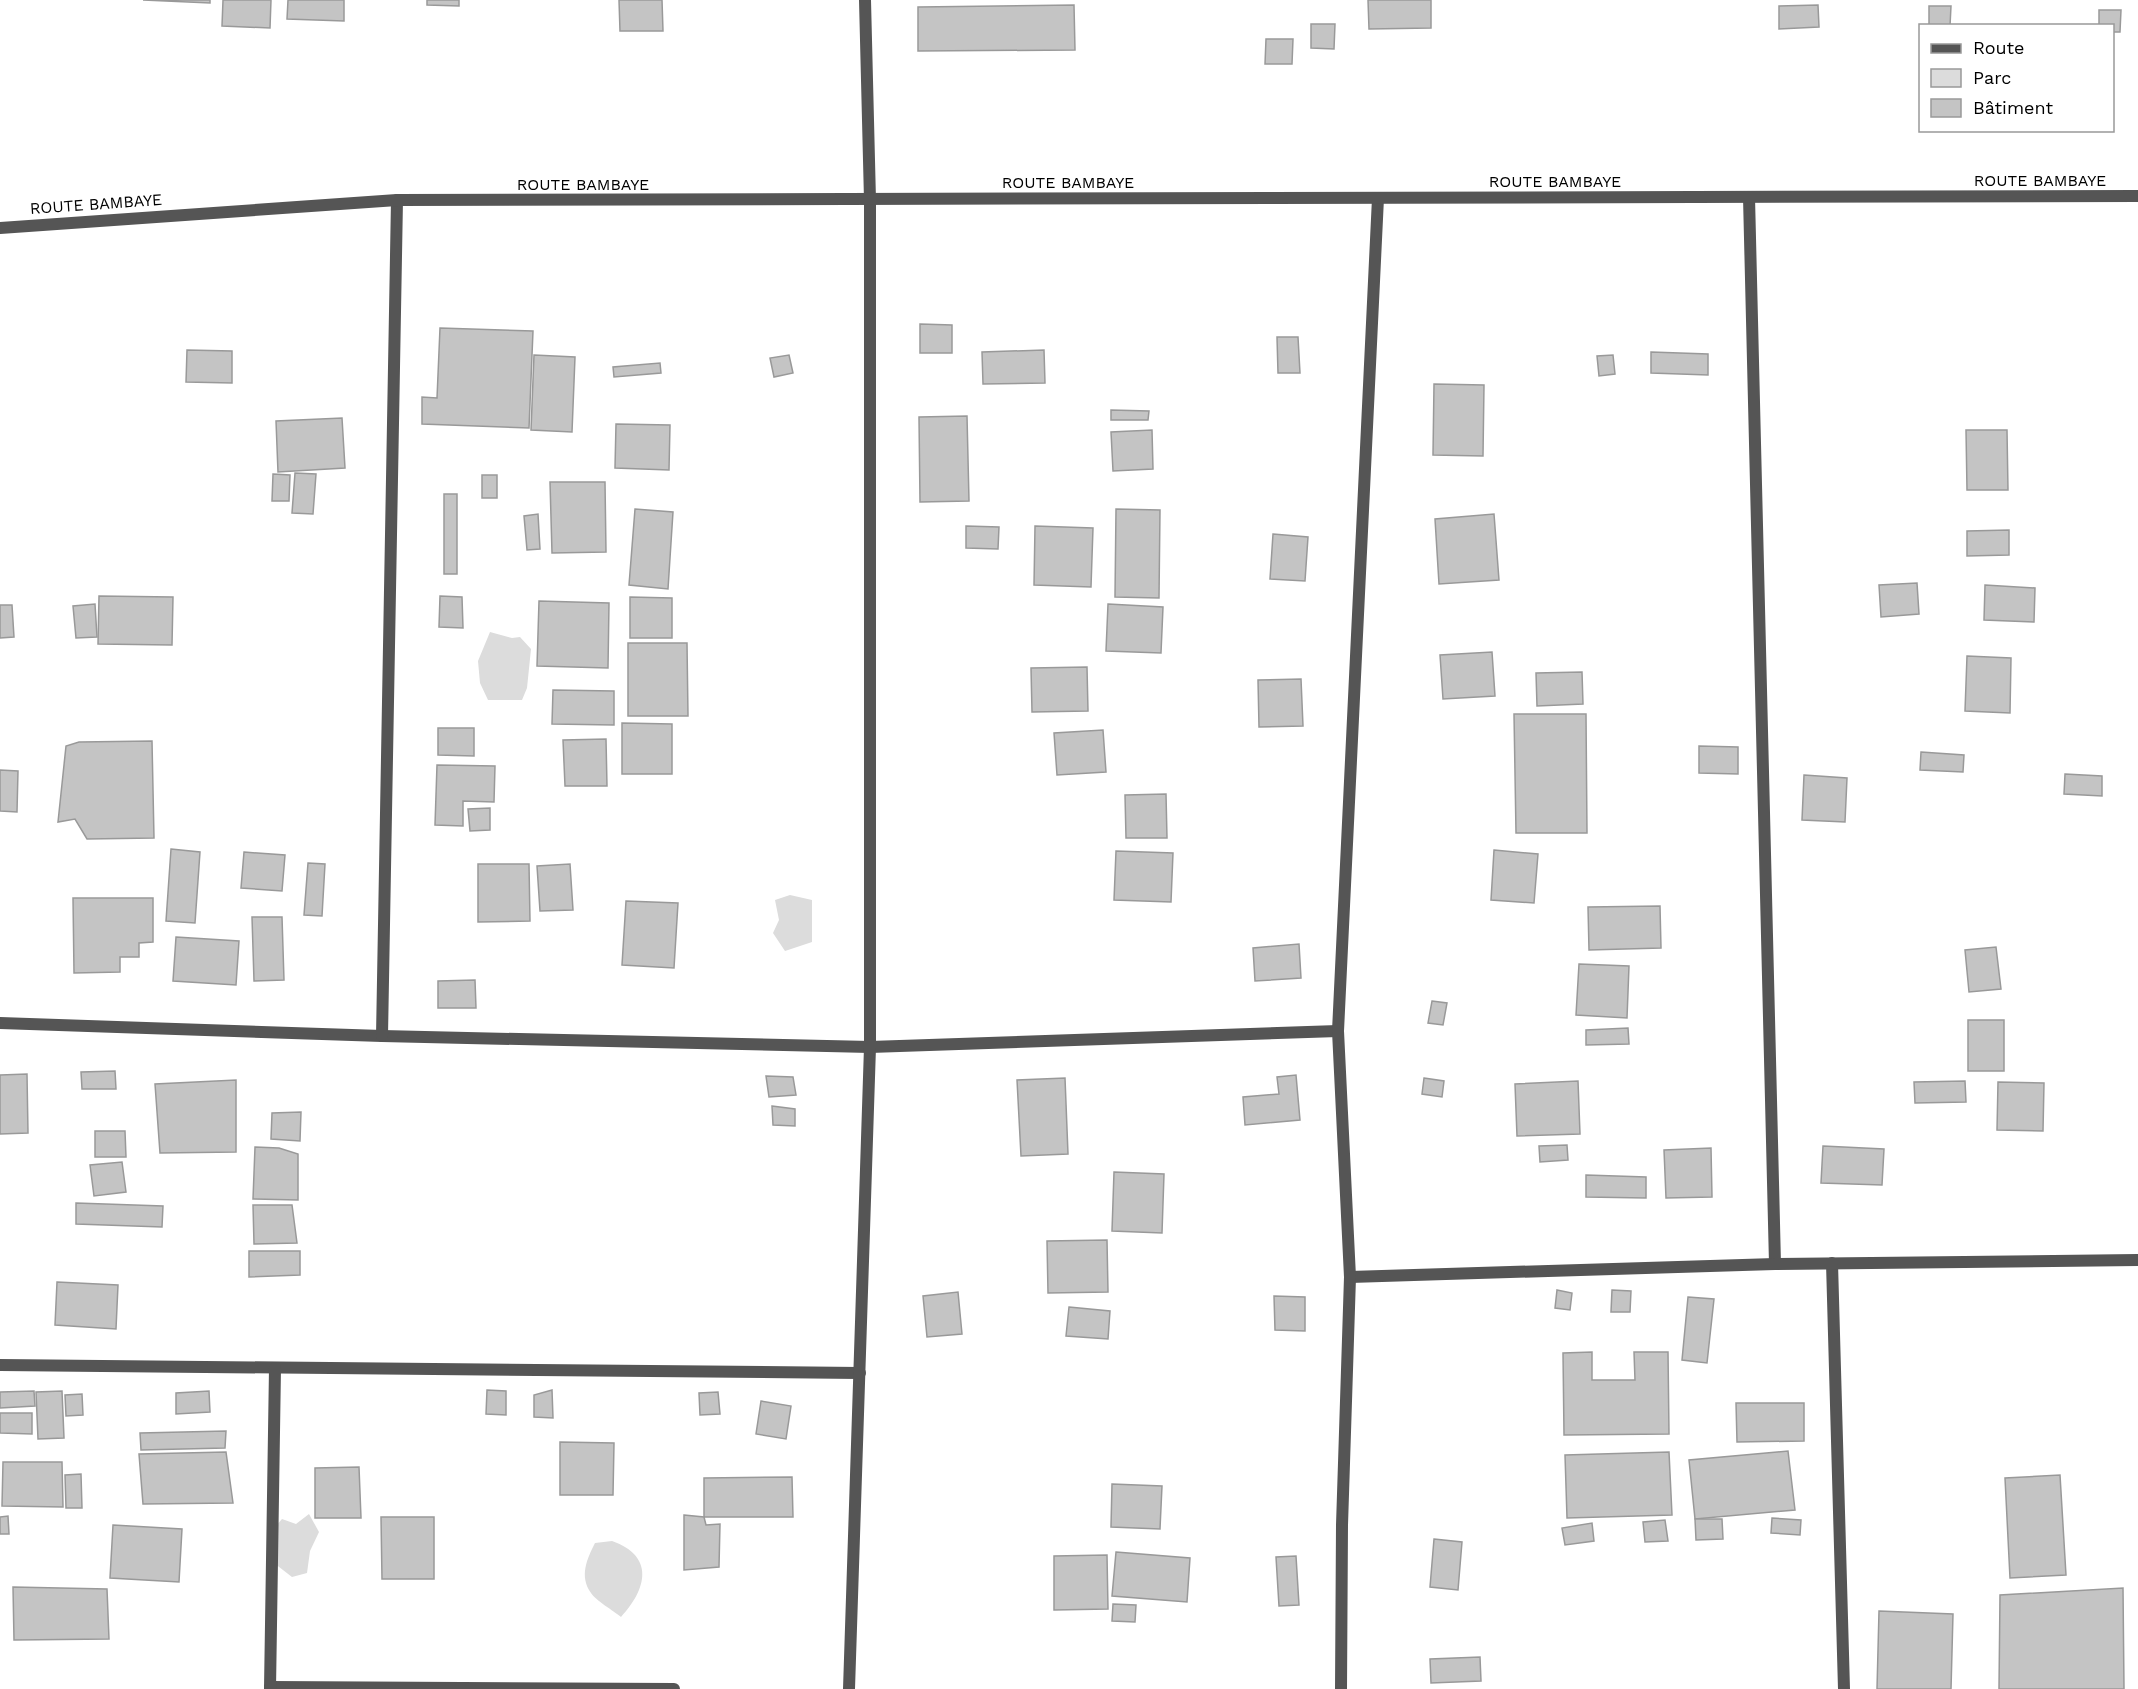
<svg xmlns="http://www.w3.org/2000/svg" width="2138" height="1689" viewBox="0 0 2138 1689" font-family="'Work Sans',sans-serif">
  <rect width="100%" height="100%" fill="#fff"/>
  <g fill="#dcdcdc">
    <polygon points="490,632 512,638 520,637 531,649 527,688 522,700 488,700 480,683 478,661"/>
    <polygon points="790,895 812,900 812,942 785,951 773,933 779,920 775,900"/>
    <polygon points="309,1514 319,1532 310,1551 307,1573 292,1577 274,1563 275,1527 282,1519 296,1524"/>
    <path d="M612,1541C655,1556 647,1589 621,1617C614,1611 595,1600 591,1593C579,1576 587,1559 595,1543Z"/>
  </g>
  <g fill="#c4c4c4" stroke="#999" stroke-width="1.5">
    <polygon points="143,0 210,0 210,3"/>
    <polygon points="223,0 271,0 270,28 222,26"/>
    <polygon points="288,0 344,0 344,21 287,19"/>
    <polygon points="427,0 459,0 459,6 427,5"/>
    <polygon points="619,0 662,0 663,31 620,31"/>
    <polygon points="1368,0 1431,0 1431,28 1369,29"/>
    <polygon points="1074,5 1075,50 918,51 918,7"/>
    <polygon points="1818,5 1819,27 1779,29 1779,6"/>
    <polygon points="1929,6 1951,6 1950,26 1929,26"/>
    <polygon points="2099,10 2121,10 2120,32 2112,32 2112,26 2099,26"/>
    <polygon points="1311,24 1335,24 1334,49 1311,48"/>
    <polygon points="1266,39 1293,39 1292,64 1265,64"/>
    <polygon points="920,324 952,325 952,353 920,353"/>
    <polygon points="440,328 533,331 529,428 422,424 422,397 437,398"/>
    <polygon points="1277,337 1298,337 1300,373 1278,373"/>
    <polygon points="187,350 232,351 232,383 186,382"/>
    <polygon points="1044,350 1045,383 983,384 982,352"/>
    <polygon points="1651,352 1708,354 1708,375 1651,373"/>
    <polygon points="534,355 575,357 572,432 531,430"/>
    <polygon points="789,355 793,373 774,377 770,358"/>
    <polygon points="1613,355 1615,374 1599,376 1597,356"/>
    <polygon points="660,363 661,373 614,377 613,367"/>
    <polygon points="1434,384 1484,385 1483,456 1433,455"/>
    <polygon points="1111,410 1149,411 1148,420 1111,420"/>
    <polygon points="967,416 969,501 920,502 919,417"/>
    <polygon points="342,418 345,468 278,472 276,421"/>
    <polygon points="616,424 670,425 669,470 615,468"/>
    <polygon points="1152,430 1153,469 1113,471 1111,432"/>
    <polygon points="1966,430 2007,430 2008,490 1967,490"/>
    <polygon points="295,473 316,474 313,514 292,513"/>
    <polygon points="273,474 290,475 289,501 272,501"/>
    <rect x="482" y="475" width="15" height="23"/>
    <polygon points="550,482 605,482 606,552 552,553"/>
    <rect x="444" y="494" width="13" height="80"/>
    <polygon points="635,509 673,512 668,589 629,585"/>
    <polygon points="1116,509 1160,510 1159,598 1115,597"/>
    <polygon points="538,514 540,549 527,550 524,516"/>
    <polygon points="1494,514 1499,580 1439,584 1435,519"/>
    <polygon points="966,526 999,527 998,549 966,548"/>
    <polygon points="1035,526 1093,528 1091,587 1034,585"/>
    <polygon points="2009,530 2009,555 1967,556 1967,531"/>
    <polygon points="1273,534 1308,537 1305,581 1270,579"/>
    <polygon points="1917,583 1919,614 1881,617 1879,585"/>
    <polygon points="1985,585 2035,588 2034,622 1984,620"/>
    <polygon points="99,596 173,597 172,645 98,644"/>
    <polygon points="440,596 462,597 463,628 439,627"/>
    <polygon points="630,597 672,598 672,638 630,638"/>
    <polygon points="539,601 609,603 608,668 537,666"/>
    <polygon points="95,604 97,637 76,638 73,606"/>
    <polygon points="1108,604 1163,607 1161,653 1106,651"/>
    <polygon points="0,605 12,605 14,637 0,638"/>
    <polygon points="628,643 687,643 688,716 628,716"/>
    <polygon points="1492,652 1495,696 1443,699 1440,655"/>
    <polygon points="1967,656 2011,658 2010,713 1965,711"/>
    <polygon points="1087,667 1088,711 1032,712 1031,668"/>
    <polygon points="1582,672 1583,704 1537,706 1536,673"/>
    <polygon points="1301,679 1303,726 1259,727 1258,680"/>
    <polygon points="553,690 614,691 614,725 552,724"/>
    <polygon points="1514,714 1586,714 1587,833 1516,833"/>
    <polygon points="622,723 672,724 672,774 622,774"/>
    <polygon points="438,728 474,728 474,756 438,755"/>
    <polygon points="1103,730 1106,772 1057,775 1054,733"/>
    <polygon points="606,739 607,786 565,786 563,740"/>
    <polygon points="152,741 154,838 87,839 75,819 58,822 66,746 79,742"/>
    <polygon points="1699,746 1738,747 1738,774 1699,773"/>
    <polygon points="1921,752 1964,755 1963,772 1920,770"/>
    <polygon points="437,765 495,766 494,802 463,801 463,826 435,825"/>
    <polygon points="0,770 18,771 17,812 0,811"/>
    <polygon points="2065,774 2102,776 2102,796 2064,794"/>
    <polygon points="1804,775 1847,778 1845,822 1802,820"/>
    <polygon points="1166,794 1167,838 1126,838 1125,795"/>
    <polygon points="490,808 490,830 470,831 468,809"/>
    <polygon points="171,849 200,852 195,923 166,921"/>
    <polygon points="1494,850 1538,854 1534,903 1491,900"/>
    <polygon points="1116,851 1173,853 1171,902 1114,900"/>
    <polygon points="244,852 285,855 282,891 241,888"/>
    <polygon points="308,863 325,864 322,916 304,915"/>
    <polygon points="478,864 529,864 530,921 478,922"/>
    <polygon points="570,864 573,910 540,911 537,866"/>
    <polygon points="73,898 153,898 153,942 139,943 139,957 120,957 120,972 74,973"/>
    <polygon points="626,901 678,903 674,968 622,965"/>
    <polygon points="1660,906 1661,948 1589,950 1588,907"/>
    <polygon points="252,917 282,917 284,980 254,981"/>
    <polygon points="176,937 239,941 236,985 173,981"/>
    <polygon points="1299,944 1301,978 1255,981 1253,948"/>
    <polygon points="1996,947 2001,989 1969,992 1965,950"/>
    <polygon points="1579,964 1629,966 1627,1018 1576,1015"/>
    <polygon points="475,980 476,1008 438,1008 438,981"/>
    <polygon points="1432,1001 1447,1003 1443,1025 1428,1023"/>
    <rect x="1968" y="1020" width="36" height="51"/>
    <polygon points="1628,1028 1629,1044 1586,1045 1586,1030"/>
    <polygon points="115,1071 116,1089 82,1089 81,1072"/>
    <polygon points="27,1074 28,1133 0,1134 0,1075"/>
    <polygon points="1296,1075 1300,1120 1245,1125 1243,1097 1279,1094 1277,1077"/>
    <polygon points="766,1076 793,1077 796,1095 769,1097"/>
    <polygon points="1065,1078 1068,1154 1021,1156 1017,1080"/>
    <polygon points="1424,1078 1444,1081 1442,1097 1422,1094"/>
    <polygon points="236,1080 236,1152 160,1153 155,1084"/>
    <polygon points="1578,1081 1580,1134 1517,1136 1515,1084"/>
    <polygon points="1965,1081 1966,1102 1915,1103 1914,1082"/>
    <polygon points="1998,1082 2044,1083 2043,1131 1997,1130"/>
    <polygon points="772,1106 795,1109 795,1126 773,1125"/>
    <polygon points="301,1112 300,1141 271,1139 272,1113"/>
    <polygon points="95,1131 125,1131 126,1157 95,1157"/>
    <polygon points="1567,1145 1568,1160 1540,1162 1539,1146"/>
    <polygon points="1823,1146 1884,1149 1882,1185 1821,1183"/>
    <polygon points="255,1147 279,1148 298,1154 298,1200 253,1199"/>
    <polygon points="1711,1148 1712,1197 1666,1198 1664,1150"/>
    <polygon points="122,1162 126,1192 94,1196 90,1165"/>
    <polygon points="1114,1172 1164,1174 1162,1233 1112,1231"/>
    <polygon points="1586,1175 1646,1177 1646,1198 1586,1197"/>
    <polygon points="76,1203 163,1206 162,1227 76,1224"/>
    <polygon points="253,1205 292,1205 297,1243 254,1244"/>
    <polygon points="1107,1240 1108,1292 1048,1293 1047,1241"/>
    <polygon points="249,1251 300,1251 300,1275 249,1277"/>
    <polygon points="57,1282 118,1285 116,1329 55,1325"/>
    <polygon points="1557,1290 1572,1293 1570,1310 1555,1308"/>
    <polygon points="1612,1290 1631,1291 1630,1312 1611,1312"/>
    <polygon points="958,1292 962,1334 927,1337 923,1296"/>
    <polygon points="1274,1296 1305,1297 1305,1331 1275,1330"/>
    <polygon points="1688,1297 1714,1299 1707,1363 1682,1360"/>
    <polygon points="1069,1307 1110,1311 1108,1339 1066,1336"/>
    <polygon points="1592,1352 1592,1380 1635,1380 1634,1352 1668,1352 1669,1434 1564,1435 1563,1353"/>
    <polygon points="487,1390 506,1391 506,1415 486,1414"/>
    <polygon points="552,1390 553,1418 534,1417 534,1395"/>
    <polygon points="34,1391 35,1406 0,1408 0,1392"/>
    <polygon points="62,1391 64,1438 38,1439 36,1392"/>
    <polygon points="209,1391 210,1412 176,1414 176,1393"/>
    <polygon points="718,1392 720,1414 700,1415 699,1393"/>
    <polygon points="82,1394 83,1415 66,1416 65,1395"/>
    <polygon points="761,1401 791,1406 786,1439 756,1434"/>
    <polygon points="1736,1403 1804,1403 1804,1441 1737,1442"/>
    <polygon points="0,1413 32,1413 32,1434 0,1433"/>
    <polygon points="226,1431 225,1448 141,1450 140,1433"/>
    <polygon points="560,1442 614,1443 613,1495 560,1495"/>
    <polygon points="1788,1451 1795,1510 1695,1519 1689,1460"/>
    <polygon points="226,1452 233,1503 143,1504 139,1454"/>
    <polygon points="1669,1452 1672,1515 1567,1518 1565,1455"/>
    <polygon points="3,1462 62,1462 63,1507 2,1506"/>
    <polygon points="359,1467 361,1518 315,1518 315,1468"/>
    <polygon points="81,1474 82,1508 66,1508 65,1475"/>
    <polygon points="2060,1475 2066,1575 2010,1578 2005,1478"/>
    <polygon points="792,1477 793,1517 704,1517 704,1478"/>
    <polygon points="1112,1484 1162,1486 1160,1529 1111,1527"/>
    <polygon points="684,1515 704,1517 706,1525 720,1524 719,1567 684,1570"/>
    <polygon points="8,1516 9,1534 0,1534 0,1517"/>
    <polygon points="381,1517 434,1517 434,1579 382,1579"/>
    <polygon points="1772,1518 1801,1520 1800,1535 1771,1533"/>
    <polygon points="1695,1519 1722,1519 1723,1539 1696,1540"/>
    <polygon points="1665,1520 1668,1541 1645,1542 1643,1522"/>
    <polygon points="1592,1523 1594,1541 1565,1545 1562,1528"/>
    <polygon points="113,1525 182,1529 179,1582 110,1578"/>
    <polygon points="1434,1539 1462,1542 1458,1590 1430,1587"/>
    <polygon points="1116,1552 1190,1558 1187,1602 1112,1596"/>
    <polygon points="1107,1555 1108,1609 1054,1610 1054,1556"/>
    <polygon points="1296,1556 1299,1605 1279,1606 1276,1557"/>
    <polygon points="13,1587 107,1589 109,1639 14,1640"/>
    <polygon points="2123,1588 2124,1689 1999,1689 2000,1595"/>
    <polygon points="1113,1604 1136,1605 1135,1622 1112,1621"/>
    <polygon points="1879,1611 1953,1614 1951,1689 1877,1689"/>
    <polygon points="1480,1657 1481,1681 1431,1683 1430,1659"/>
  </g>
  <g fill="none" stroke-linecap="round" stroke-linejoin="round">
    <g stroke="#555" stroke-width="12">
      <polyline points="1749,197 1775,1264"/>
      <polyline points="0,1023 382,1036 870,1047 1338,1031"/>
      <polyline points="382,1036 397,200"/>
      <polyline points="1832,1263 1844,1689"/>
      <polyline points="1350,1277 1775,1264 2138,1260"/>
      <polyline points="0,1365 860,1373"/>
      <polyline points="270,1687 674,1689"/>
      <polyline points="270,1689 275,1368"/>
      <polyline points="849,1689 870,1047 870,200 865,0"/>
      <polyline points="1341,1689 1342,1525 1350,1277 1338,1031 1378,198"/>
    </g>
    <polyline stroke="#555" stroke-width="12" points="0,228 397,200 2138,196"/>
  </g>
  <g text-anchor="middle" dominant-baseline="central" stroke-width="4.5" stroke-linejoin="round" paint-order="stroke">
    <g font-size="16" fill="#000" stroke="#fff">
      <text x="2040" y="180">ROUTE BAMBAYE</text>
      <text x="1555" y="181">ROUTE BAMBAYE</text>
      <text x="1068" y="182">ROUTE BAMBAYE</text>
      <text x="583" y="184">ROUTE BAMBAYE</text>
      <text transform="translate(96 204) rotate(-4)">ROUTE BAMBAYE</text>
    </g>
  </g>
  <rect x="1919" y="24" width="195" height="108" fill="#ffffff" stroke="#999999" stroke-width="1.5"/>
  <rect x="1931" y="44" width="30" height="9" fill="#555555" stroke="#999999" stroke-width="1.5"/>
  <text x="1973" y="54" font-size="18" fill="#000000">Route</text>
  <rect x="1931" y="69" width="30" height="18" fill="#dcdcdc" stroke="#999999" stroke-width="1.5"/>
  <text x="1973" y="84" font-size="18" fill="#000000">Parc</text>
  <rect x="1931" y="99" width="30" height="18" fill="#c4c4c4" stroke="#999999" stroke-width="1.5"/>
  <text x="1973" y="114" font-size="18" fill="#000000">Bâtiment</text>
</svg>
